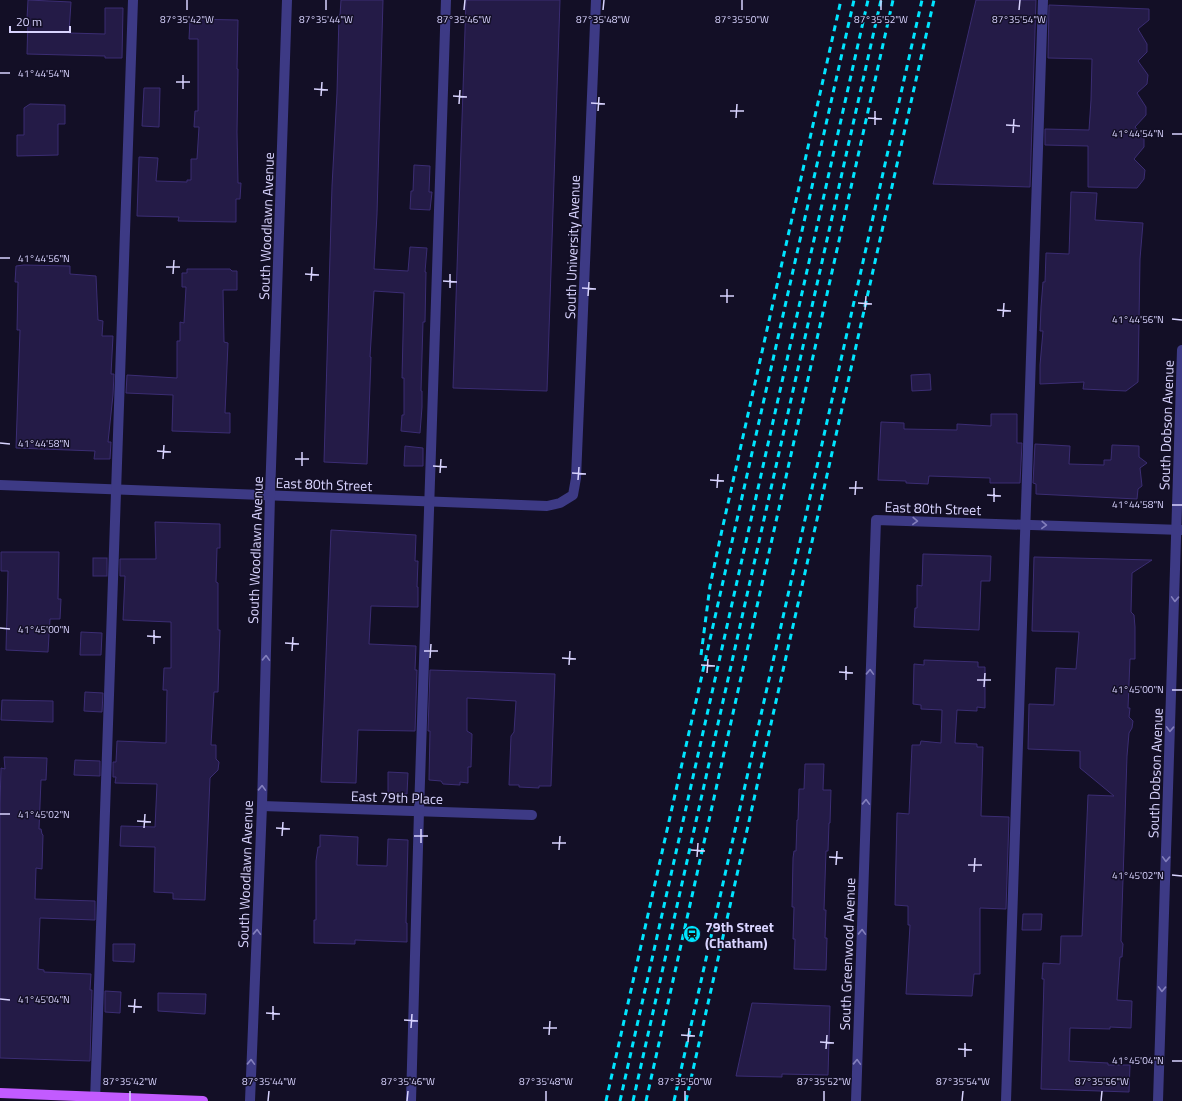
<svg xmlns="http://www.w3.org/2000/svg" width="1182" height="1101" viewBox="0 0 1182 1101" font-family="'Titillium Web',sans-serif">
  <rect width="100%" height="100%" fill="#130f26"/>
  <g fill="#241b47" stroke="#3b2d73">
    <polygon points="28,0 71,2 69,33 105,34 105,8 123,8 122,58 105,58 105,56 27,54 28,19 27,19"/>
    <polygon points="341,0 383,0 377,214 374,269 408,271 410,247 427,248 425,272 426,272 425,322 423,322 421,391 422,391 422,407 420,433 401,431 402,415 404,415 404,378 402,378 404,293 374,291 370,357 371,357 370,385 367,464 324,462 332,186 337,93 339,15 340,15"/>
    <polygon points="466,0 560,0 547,391 453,388"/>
    <polygon points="976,0 1036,0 1030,187 933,184"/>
    <polygon points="1049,5 1149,9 1149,20 1138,29 1147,44 1147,52 1138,61 1148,75 1147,84 1137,93 1146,107 1146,115 1135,127 1144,138 1144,147 1134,159 1145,170 1144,179 1137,188 1088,187 1088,146 1045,145 1045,129 1089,130 1091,100 1092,59 1048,58"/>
    <polygon points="190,19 238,20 237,69 238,69 237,132 238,183 241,183 240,199 236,199 236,222 178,221 179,217 137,216 139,157 158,158 156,181 187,182 187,180 191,180 191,159 197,159 199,127 194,127 195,111 198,111 198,39 189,39"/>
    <polygon points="144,88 160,88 159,127 142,126"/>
    <polygon points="30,104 65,105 65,124 58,124 58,155 17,156 17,135 24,135 24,108"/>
    <polygon points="414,165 430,166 429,192 432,192 430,210 410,209 411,191 413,191"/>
    <polygon points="1071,192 1097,193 1095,220 1143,223 1140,259 1138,382 1126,391 1083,389 1084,382 1040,384 1040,365 1043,331 1040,331 1041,307 1043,282 1045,282 1046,253 1069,254"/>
    <polygon points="24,265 70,266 70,274 96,276 98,320 103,321 102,336 113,336 111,374 114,374 113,395 108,442 111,442 110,459 94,459 95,451 16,448 20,330 17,330 18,282 15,282 16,266"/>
    <polygon points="187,269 230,269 232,271 237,271 237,290 223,290 224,342 228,343 225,413 230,413 230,433 172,431 173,395 126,393 127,375 177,378 177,341 180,341 180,322 184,323 186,287 182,287 182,273 187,273"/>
    <polygon points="930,374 931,390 912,391 911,375"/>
    <polygon points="991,414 1017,414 1017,443 1022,443 1020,483 990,483 990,478 929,476 928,484 906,483 906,481 878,480 881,422 904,423 904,429 957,430 957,424 991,426"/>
    <polygon points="1035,444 1070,446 1069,464 1104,465 1104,460 1111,460 1112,445 1139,446 1139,457 1147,463 1140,468 1142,486 1138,489 1137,499 1036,494 1036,484 1033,483"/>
    <polygon points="405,446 423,448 423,466 404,466"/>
    <polygon points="155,522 220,524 220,548 217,548 216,582 218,583 218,630 220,630 218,692 214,692 211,745 216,745 216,759 219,762 218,770 210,778 205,900 173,899 173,893 154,892 155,847 120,846 121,826 155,827 157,784 115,783 116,777 113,777 113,762 116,762 117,741 166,743 167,690 163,690 164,668 171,668 171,622 123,620 125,576 120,576 120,559 156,559"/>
    <polygon points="331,530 416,535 415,561 418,561 417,587 418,587 418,607 371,606 369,644 416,646 415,670 417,670 415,731 358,730 356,783 321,782"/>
    <polygon points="1,552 59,552 58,599 61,599 60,619 50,619 48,652 6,650 8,571 1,571"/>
    <polygon points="923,554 991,556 990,581 981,581 979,630 914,627 915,608 917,608 917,585 922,586"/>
    <polygon points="1034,557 1152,560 1132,573 1131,612 1134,615 1135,627 1135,659 1130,659 1128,708 1130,708 1129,717 1133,721 1132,728 1129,733 1127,756 1121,941 1123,944 1122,957 1120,957 1117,1000 1132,1001 1131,1028 1110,1027 1110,1029 1070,1028 1069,1061 1108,1063 1108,1065 1130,1065 1129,1092 1041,1089 1044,979 1042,979 1043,963 1060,964 1061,936 1082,936 1088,795 1114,796 1080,768 1080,751 1028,749 1029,704 1054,705 1056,668 1076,669 1079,632 1032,631"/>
    <rect x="93" y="558" width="14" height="18"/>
    <polygon points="81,632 102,633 101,655 80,655"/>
    <polygon points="924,660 978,662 978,667 985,667 985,708 977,707 977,711 957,710 955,743 977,744 977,747 983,747 981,816 1009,817 1006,909 980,908 980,974 974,974 972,996 906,994 910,925 908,925 908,906 895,905 897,813 909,814 912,745 920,745 921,741 941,743 942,710 921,709 921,705 913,704 914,664 924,665"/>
    <polygon points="430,670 555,674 551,786 539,786 539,788 519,787 519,785 509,785 511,736 514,732 516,701 467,698 467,731 472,734 471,767 468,767 468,783 460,782 460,785 443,784 441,781 429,780 430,731 428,731"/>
    <polygon points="85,692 103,693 102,712 84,711"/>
    <polygon points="2,700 53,701 53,722 1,720"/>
    <polygon points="4,757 47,758 46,780 41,780 39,829 41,829 42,834 43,835 42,869 36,868 35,899 95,901 95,920 40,918 38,969 44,970 44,972 91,974 90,990 92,990 90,1061 0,1058 0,805 1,768 5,769"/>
    <polygon points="75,760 100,761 100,776 74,775"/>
    <polygon points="805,764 824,764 823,790 831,790 830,823 829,823 828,851 826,851 824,910 826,910 825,938 827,938 826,970 794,969 795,939 793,939 794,907 792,907 793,858 794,851 796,851 797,820 798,820 799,789 804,789"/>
    <polygon points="388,772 408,773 407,794 388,793"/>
    <polygon points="320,835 358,837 357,865 387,866 388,839 408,840 406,923 407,923 407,942 355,940 355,944 314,943 314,920 316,920 316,861 318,847 320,847"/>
    <polygon points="1023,914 1042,914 1041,930 1022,930"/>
    <polygon points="113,944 135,944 134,962 113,961"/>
    <polygon points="105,991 121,992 120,1013 105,1012"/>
    <polygon points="158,993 206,994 205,1014 158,1011"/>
    <polygon points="752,1003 830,1006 828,1075 782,1074 782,1077 736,1076"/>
  </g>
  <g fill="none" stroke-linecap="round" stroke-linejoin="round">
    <g stroke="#3d3a85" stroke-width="10">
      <polyline points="0,485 547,506 560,503 573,495 576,478 596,0"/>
      <polyline points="262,806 532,815"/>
      <polyline points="95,1101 133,0"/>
      <polyline points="250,1101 262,806 270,496 287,0"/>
      <polyline points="411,1101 419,811 446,0"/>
      <polyline points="856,1101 876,520 1182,530"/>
      <polyline points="1006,1101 1043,0"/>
      <polyline points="1158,1101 1182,350"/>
    </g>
    <polyline stroke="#c25bff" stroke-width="10" points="0,1093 203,1101"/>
    <g stroke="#00e5ff" stroke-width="3" stroke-dasharray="6 5" stroke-linecap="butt">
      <polyline points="701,655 710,586 720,539 841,0"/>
      <polyline points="606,1101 854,0"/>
      <polyline points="620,1101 868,0"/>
      <polyline points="633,1101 881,0"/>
      <polyline points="646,1101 893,0"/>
      <polyline points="674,1101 922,0"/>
      <polyline points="686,1101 934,0"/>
    </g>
  </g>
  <defs><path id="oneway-chevron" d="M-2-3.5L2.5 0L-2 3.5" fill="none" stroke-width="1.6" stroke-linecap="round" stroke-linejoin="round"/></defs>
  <g stroke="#837fbc">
    <use href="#oneway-chevron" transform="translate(915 521) rotate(2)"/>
    <use href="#oneway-chevron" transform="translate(1044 525) rotate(2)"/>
    <use href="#oneway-chevron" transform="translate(1175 599) rotate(92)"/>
    <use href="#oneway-chevron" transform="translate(266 658) rotate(-88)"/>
    <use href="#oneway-chevron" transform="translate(870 672) rotate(-88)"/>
    <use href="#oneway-chevron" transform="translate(1170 729) rotate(92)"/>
    <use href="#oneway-chevron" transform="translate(262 788) rotate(-88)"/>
    <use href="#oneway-chevron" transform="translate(866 802) rotate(-88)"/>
    <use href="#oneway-chevron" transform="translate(1166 859) rotate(92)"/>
    <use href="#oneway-chevron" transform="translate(257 932) rotate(-88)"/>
    <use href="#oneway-chevron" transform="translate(862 932) rotate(-88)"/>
    <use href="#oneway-chevron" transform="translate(1162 989) rotate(92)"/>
    <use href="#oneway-chevron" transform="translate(251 1062) rotate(-88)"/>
    <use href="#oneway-chevron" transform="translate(857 1062) rotate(-88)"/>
  </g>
  <path fill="none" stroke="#d9d4ff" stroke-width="1.5" d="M187,10V0M326,10V0M464,10L465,0M603,10L604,0M742,10V0M881,10V0M1019,10L1020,0M0,73H10M176,82H190M183,89V75M314,89L328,90M321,96L322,82M453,96L467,97M591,103L605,104M459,104L460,90M598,111L599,97M730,111H744M736,118L737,104M868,118L882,119M875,125V111M1006,125L1020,126M1013,133L1014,119M1172,134H1182M0,258H10M166,267H180M173,274L174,260M305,274L319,275M311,281L312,267M443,281L457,282M450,288V274M582,288L596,289M588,296L589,282M720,296H734M727,303V289M858,303L872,304M865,310L866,296M997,310L1011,311M1003,317L1004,303M1172,319L1182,320M0,443L10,444M157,451L171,452M163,459L164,445M295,459H309M302,466V452M433,466L447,467M440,473L441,459M572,473L586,474M578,480L579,467M710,480L724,481M717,488L718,474M849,488H863M855,495L856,481M987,495L1001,496M994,502V488M1172,505H1182M0,628L10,629M147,636L161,637M285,643L299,644M154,644V630M292,651L293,637M424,651H438M430,658L431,644M562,658L576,659M569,665L570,651M701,665L715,666M839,672L853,673M707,673L708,659M846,680V666M977,680H991M984,687L985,673M1172,690H1182M0,814H10M137,821L151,822M144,828L145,814M276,828L290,829M282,836L283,822M414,836H428M421,843V829M552,843H566M559,850L560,836M691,850L705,851M697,857L698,843M829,857L843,858M836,865L837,851M968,865H982M974,872L975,858M1172,875L1182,876M0,999L10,1000M128,1006L142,1007M134,1013L135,999M266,1013L280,1014M273,1020V1006M404,1020L418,1021M411,1028L412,1014M543,1028H557M549,1035L550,1021M681,1035L695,1036M688,1042L689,1028M820,1042L834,1043M826,1049L827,1035M958,1049L972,1050M965,1057V1043M1172,1061H1182M130,1101V1091M268,1101L269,1091M407,1101L408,1091M546,1101V1091M685,1101V1091M824,1101V1091M962,1101L963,1091M1101,1101L1102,1091"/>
  <defs>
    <g id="station-disc" transform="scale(0.9)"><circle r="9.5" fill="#00e5ff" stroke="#130f26"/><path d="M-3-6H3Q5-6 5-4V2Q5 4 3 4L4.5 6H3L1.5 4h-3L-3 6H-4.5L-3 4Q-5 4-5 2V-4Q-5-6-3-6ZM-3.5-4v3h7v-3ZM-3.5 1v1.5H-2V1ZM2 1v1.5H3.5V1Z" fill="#111"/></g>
  </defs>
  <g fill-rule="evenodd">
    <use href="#station-disc" x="692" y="934"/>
  </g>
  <g text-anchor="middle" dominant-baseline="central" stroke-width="3" stroke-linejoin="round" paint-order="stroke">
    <g font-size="14" fill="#d9d4ff" stroke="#130f26">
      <text transform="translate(266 226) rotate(-88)">South Woodlawn Avenue</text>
      <text transform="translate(572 247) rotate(-88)">South University Avenue</text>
      <text transform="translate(1166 425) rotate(-88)">South Dobson Avenue</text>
      <text transform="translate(324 484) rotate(2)">East 80th Street</text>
      <text transform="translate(933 508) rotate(2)">East 80th Street</text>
      <text transform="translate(255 550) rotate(-88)">South Woodlawn Avenue</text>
      <text transform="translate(1155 773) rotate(-88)">South Dobson Avenue</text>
      <text transform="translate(397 797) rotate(2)">East 79th Place</text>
      <text transform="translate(245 874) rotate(-88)">South Woodlawn Avenue</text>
      <text transform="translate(847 954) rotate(-88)">South Greenwood Avenue</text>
    </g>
    <g font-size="14" font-weight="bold" fill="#d9d4ff" stroke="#130f26" text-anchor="start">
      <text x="705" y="926">79th Street<tspan x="705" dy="16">(Chatham)</tspan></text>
    </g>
  </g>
  <g font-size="10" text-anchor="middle" fill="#d9d4ff" stroke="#130f26" stroke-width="3" stroke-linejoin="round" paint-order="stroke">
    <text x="187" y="23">87°35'42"W</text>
    <text x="326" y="23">87°35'44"W</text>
    <text x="464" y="23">87°35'46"W</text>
    <text x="603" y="23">87°35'48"W</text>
    <text x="742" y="23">87°35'50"W</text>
    <text x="881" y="23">87°35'52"W</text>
    <text x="1019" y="23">87°35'54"W</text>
    <text x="44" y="77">41°44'54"N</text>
    <text x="1138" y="137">41°44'54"N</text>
    <text x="44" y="262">41°44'56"N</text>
    <text x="1138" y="323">41°44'56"N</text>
    <text x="44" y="447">41°44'58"N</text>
    <text x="1138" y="508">41°44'58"N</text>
    <text x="44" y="633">41°45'00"N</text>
    <text x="1138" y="693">41°45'00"N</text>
    <text x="44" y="818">41°45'02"N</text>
    <text x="1138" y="879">41°45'02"N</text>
    <text x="44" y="1003">41°45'04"N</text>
    <text x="1138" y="1064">41°45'04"N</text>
    <text x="130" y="1085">87°35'42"W</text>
    <text x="269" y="1085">87°35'44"W</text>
    <text x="408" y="1085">87°35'46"W</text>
    <text x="546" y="1085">87°35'48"W</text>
    <text x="685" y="1085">87°35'50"W</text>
    <text x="824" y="1085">87°35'52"W</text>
    <text x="963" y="1085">87°35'54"W</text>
    <text x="1102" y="1085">87°35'56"W</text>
  </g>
  <path d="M10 26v6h60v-6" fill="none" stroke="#d9d4ff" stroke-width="2"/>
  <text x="16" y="26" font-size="12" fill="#d9d4ff" stroke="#130f26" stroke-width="3" paint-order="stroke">20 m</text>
</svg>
